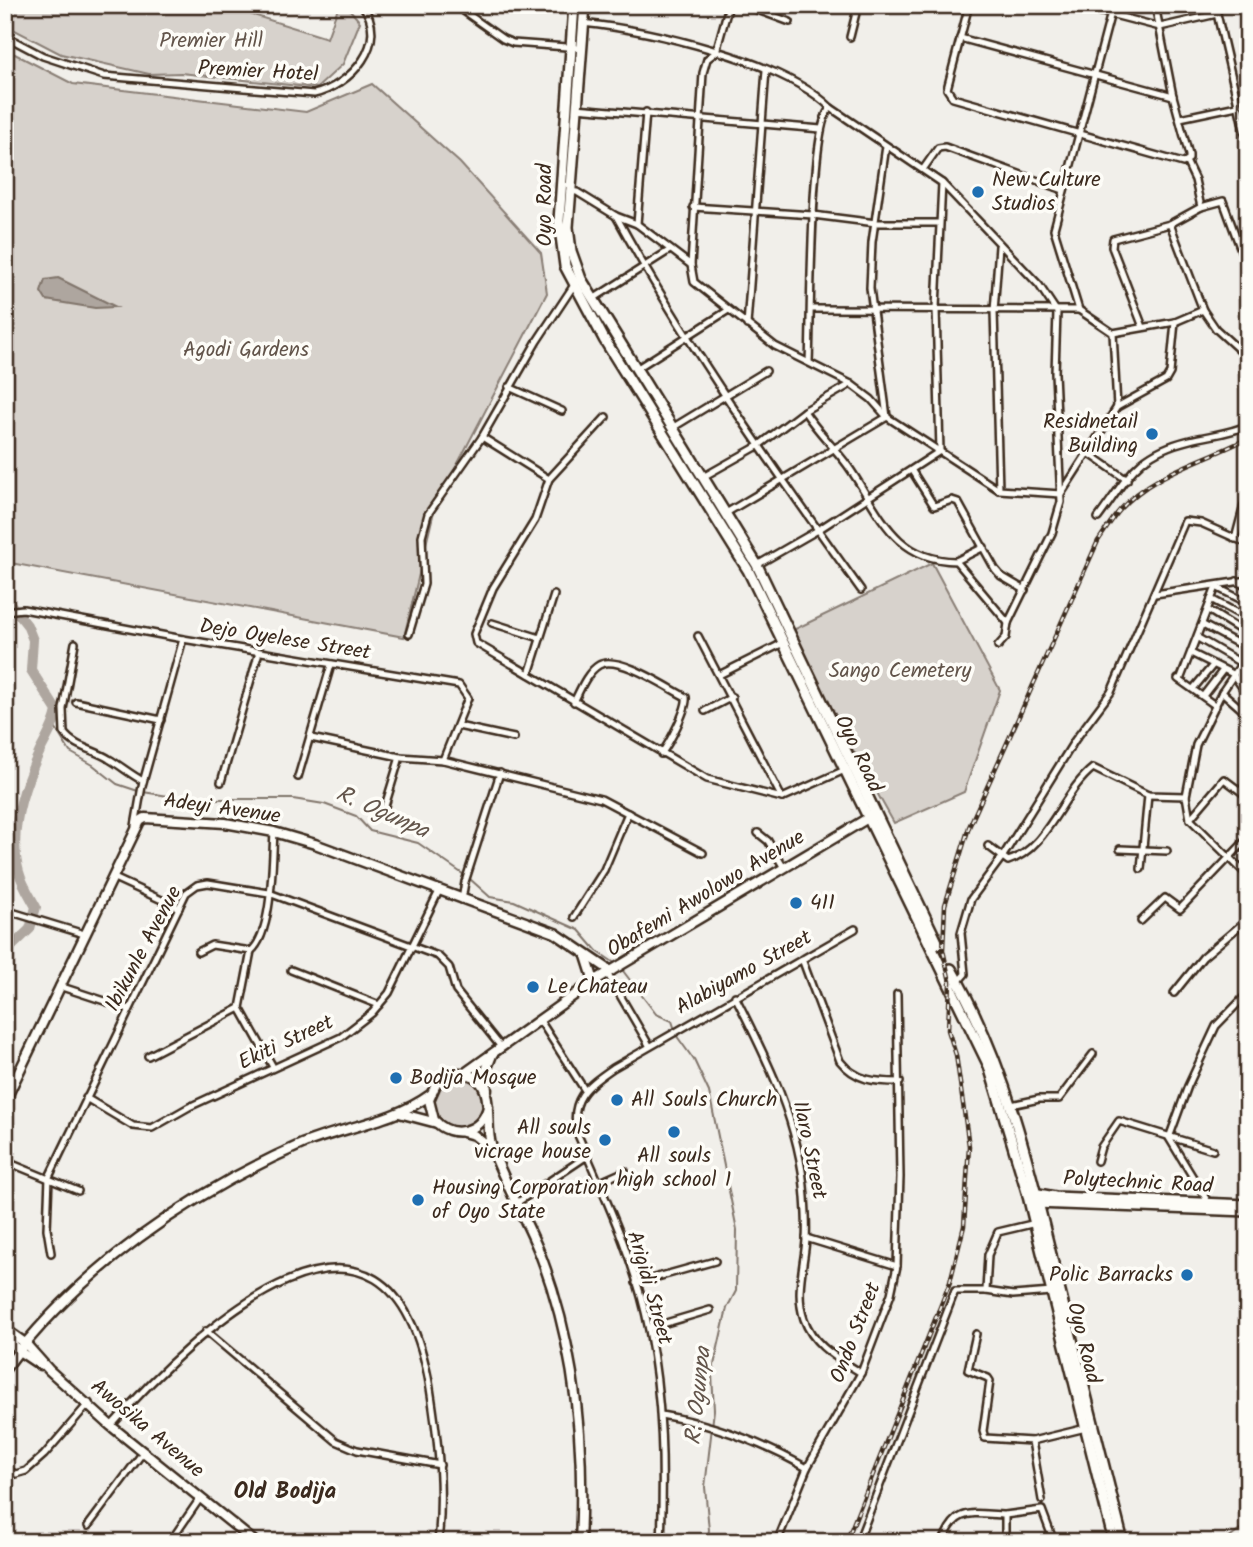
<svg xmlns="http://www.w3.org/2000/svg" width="1253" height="1547" viewBox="0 0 1253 1547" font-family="Kalam,sans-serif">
  <rect width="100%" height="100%" fill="#f1efea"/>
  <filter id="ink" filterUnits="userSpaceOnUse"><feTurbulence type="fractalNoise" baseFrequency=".0143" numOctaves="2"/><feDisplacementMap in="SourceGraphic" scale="14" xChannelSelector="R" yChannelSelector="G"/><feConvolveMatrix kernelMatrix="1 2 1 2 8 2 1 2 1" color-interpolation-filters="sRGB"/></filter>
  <g filter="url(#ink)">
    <g fill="#d7d2cc" stroke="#897e75" stroke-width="2">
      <polygon points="5,5 221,5 327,38 339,5 346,5 360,22 343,64 317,88 181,73 149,74 61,54 5,25"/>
      <polygon points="5,49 73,84 306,112 372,84 460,163 541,253 547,293 435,507 404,637 5,562"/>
      <polygon points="932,563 1000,690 964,792 894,823 787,633"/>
      <circle cx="458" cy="1102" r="25"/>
    </g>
    <polygon fill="#aea69f" stroke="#80746b" stroke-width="2" points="58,278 116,307 95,308 46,300 41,292 45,280"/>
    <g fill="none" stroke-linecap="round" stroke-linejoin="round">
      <g stroke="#80746b" stroke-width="2">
        <polyline points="54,726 70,752 93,765 117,784 138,791"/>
        <polyline points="143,792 187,799 293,799 324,804 356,816 370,831 418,843 470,879 490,897 514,901 579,930 597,951 616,964"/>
        <polyline points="620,967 656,1014 672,1021 675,1030"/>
        <polyline points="676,1035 694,1060 709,1092 737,1230 736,1291 727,1308 712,1374 714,1410 705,1487 709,1530 707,1542"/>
        <polyline points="1224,1542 1248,1524"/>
      </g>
      <path stroke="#aea69f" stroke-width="10" d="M5,597L27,625L33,640L31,670L57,711C54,727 47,737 40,751C23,787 8,833 19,872C22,884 30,896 36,907L30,929L5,953"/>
      <g stroke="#3b2a1e" stroke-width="10">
        <g id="street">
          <polyline points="455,5 503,39 513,43 580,48"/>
          <polyline points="744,5 790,22"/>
          <polyline points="969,5 947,89 953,98 1183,163 1189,159 1189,155 1173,96 1155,5"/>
          <polyline points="1075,5 1160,27 1217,14"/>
          <polyline points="1215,5 1248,147"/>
          <path d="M582,23C649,30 783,60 831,108"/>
          <path d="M5,36L43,56L104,76L314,94C350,86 391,42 362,5"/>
          <polyline points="850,37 858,5"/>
          <polyline points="960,38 1173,96"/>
          <polyline points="576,108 821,129"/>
          <polyline points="1180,118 1237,106"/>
          <polyline points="1186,161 1195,180 1201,207"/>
          <polyline points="924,168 938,148 945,147 1063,190"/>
          <polyline points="569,191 577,192 616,216 637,224 691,265 694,282 775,346 851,384 871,399 887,417 999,490 1061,494 1117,407 1166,380 1170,373 1175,322"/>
          <polyline points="693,207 813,215 876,223 939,223"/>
          <path d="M616,216C687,346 774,469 861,590"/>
          <polyline points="637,224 646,112"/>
          <polyline points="1170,224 1203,310 1216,329 1248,358"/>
          <polyline points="5,235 8,244 5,250"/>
          <polyline points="999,246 994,311 999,490"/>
          <polyline points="691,265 703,73 707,59 716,52 729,5"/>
          <polyline points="593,299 670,250"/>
          <polyline points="811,309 1079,310 1113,333 1175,322 1203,310"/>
          <polyline points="1079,310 1054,229 1113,5"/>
          <polyline points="747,325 766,70"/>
          <polyline points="1143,327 1112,247 1113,239 1170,224 1201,207 1223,201 1248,269"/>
          <polyline points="1113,333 1117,407"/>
          <path d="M809,362C811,327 809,120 831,108L942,183L1039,285L1057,312L1055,373L1061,502L1052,533L1008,623L1006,637L998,646"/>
          <polyline points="636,369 727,311"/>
          <polyline points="509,387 562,411"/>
          <path d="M804,411C817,431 834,447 848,466C879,510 892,560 956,561L1008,623"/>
          <polyline points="606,417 549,479 535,520 493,588 474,634 476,643 707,779 782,798 847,769"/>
          <polyline points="672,428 766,371"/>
          <polyline points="482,437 549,479"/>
          <polyline points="1087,452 1127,480"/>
          <polyline points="912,471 934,506 952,500 958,502 995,569 1001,576 1025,590"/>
          <polyline points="703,477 758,446 804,411 851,384"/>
          <polyline points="726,513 887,417 870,288 872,242 886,146"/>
          <path d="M1098,518C1129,476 1136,453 1190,440C1209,435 1230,434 1248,425"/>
          <polyline points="1235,539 1248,490"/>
          <polyline points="956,561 984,547"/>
          <polyline points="757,565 818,530 940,451 936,308 942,183"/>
          <polyline points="1237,581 1248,588"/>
          <polyline points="1155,594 1248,580"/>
          <polyline points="1211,599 1248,619"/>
          <polyline points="1208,610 1248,635"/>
          <polyline points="5,611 23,609 183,639 459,685 468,698 443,760"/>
          <polyline points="492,623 540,638"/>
          <polyline points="1203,625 1248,649"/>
          <polyline points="409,634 424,584 422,536 428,514 482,437 537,341 574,285"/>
          <polyline points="698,636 782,798"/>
          <polyline points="1198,638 1241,663 1248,671"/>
          <path d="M75,643L63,709L64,733C74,747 95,750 109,759C121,766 130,774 143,781"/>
          <polyline points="1191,653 1233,674 1248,696"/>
          <polyline points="1248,654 1222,692 1196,745 1186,796 1190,819 1248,876"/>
          <polyline points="529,674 554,595"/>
          <polyline points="721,674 783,643"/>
          <polyline points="1178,679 1216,706"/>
          <polyline points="1180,680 1216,587 1248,603"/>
          <polyline points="1193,689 1213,665"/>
          <polyline points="1222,692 1248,715"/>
          <polyline points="1203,696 1223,670"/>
          <polyline points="76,702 161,720"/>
          <path d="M574,702C580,690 587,672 599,665C618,654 668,688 686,697C688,708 669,744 661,754"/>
          <polyline points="705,711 732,697"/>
          <polyline points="458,726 514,738"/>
          <polyline points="311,738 400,757 443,760 601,799 703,853"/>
          <polyline points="298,777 331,665"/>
          <polyline points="221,782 259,652"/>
          <polyline points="385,806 400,757"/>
          <polyline points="1190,819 1224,779 1248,797"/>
          <polyline points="135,826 142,786 183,639"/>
          <polyline points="758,833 768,841 784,868"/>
          <path d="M988,846L1008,861C1048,849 1062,792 1093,768L1148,795L1186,796"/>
          <polyline points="1120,849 1167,851"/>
          <polyline points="1141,869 1148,795"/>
          <polyline points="112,877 179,908"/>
          <polyline points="462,900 465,882 500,773"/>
          <polyline points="5,910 84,934"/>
          <polyline points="574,917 604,870 628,813"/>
          <polyline points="1141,921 1165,898 1180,909 1248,838"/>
          <polyline points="198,952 212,945 251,951"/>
          <path d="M802,959L840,1061C856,1081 875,1082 900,1082"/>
          <polyline points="291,970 379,1005"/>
          <polyline points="607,973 649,1045"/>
          <polyline points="956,984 965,974 961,933 971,899 1003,856 1075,740 1111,692 1185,521 1201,523 1248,544"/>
          <polyline points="59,986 129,1009"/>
          <polyline points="1174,993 1203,957 1248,919"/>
          <path d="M735,996C767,1059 800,1124 805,1197C806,1211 807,1226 806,1240C804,1266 795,1293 804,1319C814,1347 838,1358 861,1373"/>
          <polyline points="539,1019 584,1089"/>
          <polyline points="148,1056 240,1008"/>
          <path d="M273,1067L240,1008L251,951C273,933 272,861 274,832"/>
          <polyline points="86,1098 133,1126 152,1128 189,1107 341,1037 372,1013 389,993 439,891"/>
          <polyline points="1011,1105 1039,1099 1059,1099 1093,1054"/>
          <polyline points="5,1161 78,1191"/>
          <polyline points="1097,1161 1101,1147 1119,1121 1213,1150"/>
          <polyline points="598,1183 625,1171"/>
          <polyline points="518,1202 587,1156"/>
          <polyline points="1208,1202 1169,1138 1188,1086 1216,1026 1248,993"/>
          <polyline points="1036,1223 998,1232 988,1255 986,1291 1013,1295 1052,1292"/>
          <polyline points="806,1238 897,1266"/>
          <polyline points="51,1253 47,1229 49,1177 186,893 197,885 208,883 269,893 438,956 449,967 456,991 501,1047"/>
          <polyline points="636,1283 715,1261"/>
          <polyline points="649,1328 710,1310"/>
          <polyline points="206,1331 336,1441 357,1450 440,1465"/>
          <polyline points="976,1334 968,1370 988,1378 990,1381 983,1431 985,1438 1032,1441 1086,1428"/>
          <path d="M661,1415C713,1424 761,1442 807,1468"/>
          <path d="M111,1426C196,1329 390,1148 430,1388C438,1439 444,1490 438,1542"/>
          <polyline points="1032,1441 1042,1500"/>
          <polyline points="7,1470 16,1474 26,1471 44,1455 89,1403"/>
          <polyline points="88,1526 144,1451"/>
          <polyline points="170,1542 201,1497"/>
          <path d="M661,1542C664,1470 663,1400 649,1330C636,1263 605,1197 578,1135C568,1100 587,1086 613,1068L855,929"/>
          <polyline points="777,1542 807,1468 861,1373 891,1294 897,1266 900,1177 897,994"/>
          <polyline points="858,1542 955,1291 986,1291"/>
          <path d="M943,1542C956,1506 972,1514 1005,1515"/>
          <polyline points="1005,1542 1005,1515 1042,1510 1054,1542"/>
        </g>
      </g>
      <g stroke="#3b2a1e" stroke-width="13">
        <g id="secondary">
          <polyline points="586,956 594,981"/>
          <polyline points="465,1073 594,981 873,815"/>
          <polyline points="487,1090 485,1073 492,1055"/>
          <polyline points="5,1101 140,821 145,818 225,823 274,832 315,844 555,933 611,971"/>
          <path d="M488,1107C481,1133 452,1140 434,1120L429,1100L437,1082C446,1075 455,1071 467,1074C498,1082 483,1124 492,1148C505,1186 528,1221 542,1259C576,1350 585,1445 580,1542"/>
          <polyline points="399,1113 437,1123"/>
          <polyline points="463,1132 474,1135 492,1150"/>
          <polyline points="5,1329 25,1343 49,1370 111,1426 255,1542"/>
          <polyline points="5,1335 19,1351 40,1365"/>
          <path d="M5,1369C80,1269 188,1194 302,1144C343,1127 393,1122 430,1095"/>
        </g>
      </g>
      <g stroke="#3b2a1e" stroke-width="14">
        <g id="primary">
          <polyline points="574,5 559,221 565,266 604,339 748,570 989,1066 1027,1192 1114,1542"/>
          <polyline points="585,5 568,227 571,251 581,279 757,565 938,944"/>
          <path d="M951,969C1007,1065 1032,1176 1058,1284C1079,1370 1102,1456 1123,1542"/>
          <polyline points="1033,1193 1055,1197 1248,1205"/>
          <polyline points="1035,1203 1248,1211"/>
        </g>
      </g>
      <use href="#street" stroke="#fdfcf7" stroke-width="5"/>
      <use href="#secondary" stroke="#fdfcf7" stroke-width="8"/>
      <use href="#primary" stroke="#fdfcf7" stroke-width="9"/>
      <g stroke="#3b2a1e" stroke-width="4.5">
        <g id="rail">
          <polyline points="1246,5 1248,11"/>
          <path d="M846,1542L950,1282L964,1226L969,1146L956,1055L948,1030L950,982L943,950L945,905L969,827L1098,541C1105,531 1112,519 1120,510C1153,472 1205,461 1248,438"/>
        </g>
      </g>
      <use href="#rail" stroke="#fdfcf7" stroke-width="2" stroke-dasharray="5" stroke-linecap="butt"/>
    </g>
  </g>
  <g fill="#1f6fb2" stroke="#fdfcf7" stroke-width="2.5">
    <circle cx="978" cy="192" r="7"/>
    <circle cx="1152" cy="434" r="7"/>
    <circle cx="796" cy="903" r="7"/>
    <circle cx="533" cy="987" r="7"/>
    <circle cx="396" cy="1078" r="7"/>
    <circle cx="617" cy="1100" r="7"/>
    <circle cx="674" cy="1132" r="7"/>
    <circle cx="605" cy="1140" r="7"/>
    <circle cx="418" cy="1200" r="7"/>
    <circle cx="1187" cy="1275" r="7"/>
  </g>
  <g text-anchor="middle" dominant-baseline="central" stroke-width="7" stroke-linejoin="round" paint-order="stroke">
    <g font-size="21" fill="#62544a" stroke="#fdfcf7">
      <text x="211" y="41">Premier Hill</text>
      <text x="246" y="350">Agodi Gardens</text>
      <text x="900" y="671">Sango Cemetery</text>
    </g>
    <g font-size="21" fill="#3b2a1e" stroke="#fdfcf7">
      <text transform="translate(258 72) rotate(3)">Premier Hotel</text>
      <text transform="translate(545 205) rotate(-90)">Oyo Road</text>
      <text transform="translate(285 640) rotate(9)">Dejo Oyelese Street</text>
      <text transform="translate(858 754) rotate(64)">Oyo Road</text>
      <text transform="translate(222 809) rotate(8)">Adeyi Avenue</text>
      <text transform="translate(706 894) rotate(-31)">Obafemi Awolowo Avenue</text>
      <text transform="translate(144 949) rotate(-62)">Ibikunle Avenue</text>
      <text transform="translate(744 973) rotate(-29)">Alabiyamo Street</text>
      <text transform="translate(286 1043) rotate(-25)">Ekiti Street</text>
      <text transform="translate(809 1150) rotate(78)">Ilaro Street</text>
      <text transform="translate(1138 1183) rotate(3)">Polytechnic Road</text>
      <text transform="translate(649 1288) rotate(74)">Arigidi Street</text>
      <text transform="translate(856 1333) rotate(-69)">Ondo Street</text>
      <text transform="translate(1083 1343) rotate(76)">Oyo Road</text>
      <text transform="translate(147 1429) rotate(40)">Awosika Avenue</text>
    </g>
    <g font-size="21" fill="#3b2a1e" stroke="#fdfcf7" text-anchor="start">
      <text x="992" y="180">New Culture<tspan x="992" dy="24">Studios</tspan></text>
      <text x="1138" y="422" text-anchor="end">Residnetail<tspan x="1138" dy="24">Building</tspan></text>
      <text x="810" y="903">411</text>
      <text x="547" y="987">Le Chateau</text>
      <text x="410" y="1078">Bodija Mosque</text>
      <text x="631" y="1100">All Souls Church</text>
      <text x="591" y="1128" text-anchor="end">All souls<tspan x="591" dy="24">vicrage house</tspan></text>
      <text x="674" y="1156" text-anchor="middle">All souls<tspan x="674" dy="24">high school 1</tspan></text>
      <text x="432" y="1188">Housing Corporation<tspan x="432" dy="24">of Oyo State</tspan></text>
      <text x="1173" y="1275" text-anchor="end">Polic Barracks</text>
    </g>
    <g font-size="23" font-style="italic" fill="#63554b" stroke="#fdfcf7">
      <text transform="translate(382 813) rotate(24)">R. Ogunpa</text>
      <text transform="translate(699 1396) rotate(-84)">R. Ogunpa</text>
    </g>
    <g font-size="23" font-weight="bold" fill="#3b2a1e" stroke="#fdfcf7">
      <text x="285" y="1492">Old Bodija</text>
    </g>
  </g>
  <rect width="1253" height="1547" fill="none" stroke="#fdfcf7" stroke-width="28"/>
  <rect x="14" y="14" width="1225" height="1519" fill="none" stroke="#3b2a1e" stroke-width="2.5" filter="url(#ink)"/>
</svg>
